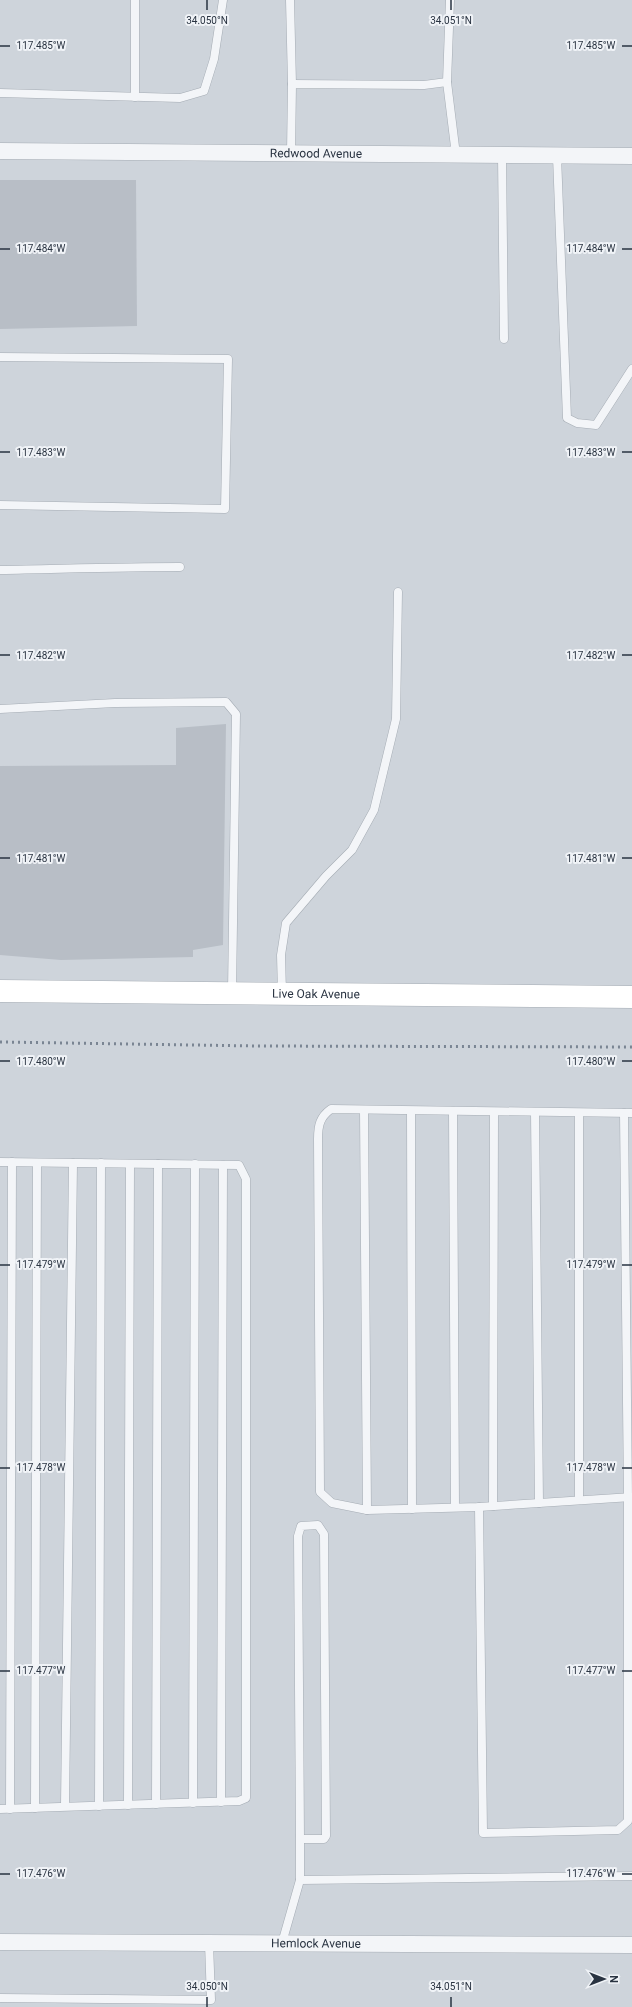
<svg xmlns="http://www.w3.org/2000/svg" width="632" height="2007" viewBox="0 0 632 2007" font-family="Roboto,sans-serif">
  <rect width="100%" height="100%" fill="#e0e5ea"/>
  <rect fill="#ced4db" x="0" y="0" width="632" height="2007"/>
  <g fill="#b8bec6">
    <polygon points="0,180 136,180 137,326 0,329"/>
    <polygon points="226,724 223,945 193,950 193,957 61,960 0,955 0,766 176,765 176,728"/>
  </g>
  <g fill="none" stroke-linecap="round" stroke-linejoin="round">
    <g stroke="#a5acb4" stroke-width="9">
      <g id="lane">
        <polyline points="290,0 292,84"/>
        <polyline points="450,0 447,82 456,155"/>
        <polyline points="0,93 180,98 204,91 214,59 223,0"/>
        <polyline points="135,97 135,0"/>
        <polyline points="291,153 292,84 424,85 447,82"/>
        <polyline points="502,155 504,339"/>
        <polyline points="557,156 567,418 577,423 596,425 632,369"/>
        <polyline points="0,357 228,359 225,509 0,505"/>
        <path d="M0,570C60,569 120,567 180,567"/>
        <polyline points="0,709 115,703 226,702 236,714 232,992"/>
        <polyline points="282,993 281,955 286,923 326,876 352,850 374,810 396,719 398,592"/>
        <polyline points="364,1110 367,1510"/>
        <polyline points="411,1111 412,1509"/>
        <polyline points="453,1111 455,1507"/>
        <polyline points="535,1112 539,1503"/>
        <polyline points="579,1113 579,1500"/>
        <path d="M632,1113L331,1109C320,1117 318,1125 318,1139L320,1492L332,1503L367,1510L479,1507L632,1497"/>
        <polyline points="0,1162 239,1165 246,1179 246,1798 239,1801 0,1809"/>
        <polyline points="493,1506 494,1112"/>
        <polyline points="479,1507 483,1833 618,1830 628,1821 628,1497 624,1113"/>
        <polyline points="221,1802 223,1165"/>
        <polyline points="193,1803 195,1164"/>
        <polyline points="156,1804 158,1164"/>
        <polyline points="128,1805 130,1164"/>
        <polyline points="65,1806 73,1163"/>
        <polyline points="99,1806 101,1163"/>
        <polyline points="35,1808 37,1163"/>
        <polyline points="10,1809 12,1162"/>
        <polyline points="300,1839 324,1839 326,1836 324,1534 318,1525 301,1526 298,1536 300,1839 300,1880"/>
        <polyline points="282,1943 300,1880 632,1876"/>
        <polyline points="0,1998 211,2000 209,1943"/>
      </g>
    </g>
    <g stroke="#a5acb4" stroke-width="17">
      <g id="street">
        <path id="s1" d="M0,151L632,156"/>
        <path id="s2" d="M0,1942L632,1945"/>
      </g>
    </g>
    <g stroke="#a5acb4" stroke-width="23">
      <g id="secondary">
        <path id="s3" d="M0,991L632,997"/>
      </g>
    </g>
    <use href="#lane" stroke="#f3f5f8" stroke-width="8"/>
    <use href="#street" stroke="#f3f5f8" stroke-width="16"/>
    <use href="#secondary" stroke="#fff" stroke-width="22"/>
    <polyline stroke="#7a8593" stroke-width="3" stroke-dasharray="2 4" stroke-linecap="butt" points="0,1042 257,1046 632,1047"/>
  </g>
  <path fill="none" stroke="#293341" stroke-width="1.5" d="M207,0V10M451,0V10M0,46H10M622,46H632M0,249H10M622,249H632M0,452H10M622,452H632M0,655H10M622,655H632M0,858H10M622,858H632M0,1061H10M622,1061H632M0,1265H10M622,1265H632M0,1468H10M622,1468H632M0,1671H10M622,1671H632M0,1874H10M622,1874H632M207,1997V2007M451,1997V2007"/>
  <g text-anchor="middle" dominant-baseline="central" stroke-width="4" stroke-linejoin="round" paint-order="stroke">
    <g font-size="12" fill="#293341" stroke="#f0f3f7">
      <text stroke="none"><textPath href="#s1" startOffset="316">Redwood Avenue</textPath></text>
      <text stroke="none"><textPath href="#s3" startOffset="316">Live Oak Avenue</textPath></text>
      <text stroke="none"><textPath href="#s2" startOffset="316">Hemlock Avenue</textPath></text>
    </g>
  </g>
  <g font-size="10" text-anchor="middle" fill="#293341" stroke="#f0f3f7" stroke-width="4" stroke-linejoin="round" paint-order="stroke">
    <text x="207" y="24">34.050°N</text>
    <text x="451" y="24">34.051°N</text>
    <text x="591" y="49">117.485°W</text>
    <text x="41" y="49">117.485°W</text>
    <text x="591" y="252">117.484°W</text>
    <text x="41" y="252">117.484°W</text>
    <text x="591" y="456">117.483°W</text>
    <text x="41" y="456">117.483°W</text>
    <text x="591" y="659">117.482°W</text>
    <text x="41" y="659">117.482°W</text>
    <text x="591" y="862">117.481°W</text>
    <text x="41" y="862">117.481°W</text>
    <text x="591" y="1065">117.480°W</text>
    <text x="41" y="1065">117.480°W</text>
    <text x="41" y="1268">117.479°W</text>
    <text x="591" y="1268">117.479°W</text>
    <text x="591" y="1471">117.478°W</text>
    <text x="41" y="1471">117.478°W</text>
    <text x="591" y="1674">117.477°W</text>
    <text x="41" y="1674">117.477°W</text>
    <text x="591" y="1877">117.476°W</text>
    <text x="41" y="1877">117.476°W</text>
    <text x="207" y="1990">34.050°N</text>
    <text x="451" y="1990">34.051°N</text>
  </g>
  <g transform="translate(604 1979) rotate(90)" stroke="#f0f3f7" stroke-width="3" paint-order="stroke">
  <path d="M0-3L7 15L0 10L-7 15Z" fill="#293341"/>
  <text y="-6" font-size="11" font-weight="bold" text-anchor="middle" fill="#293341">N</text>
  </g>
</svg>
